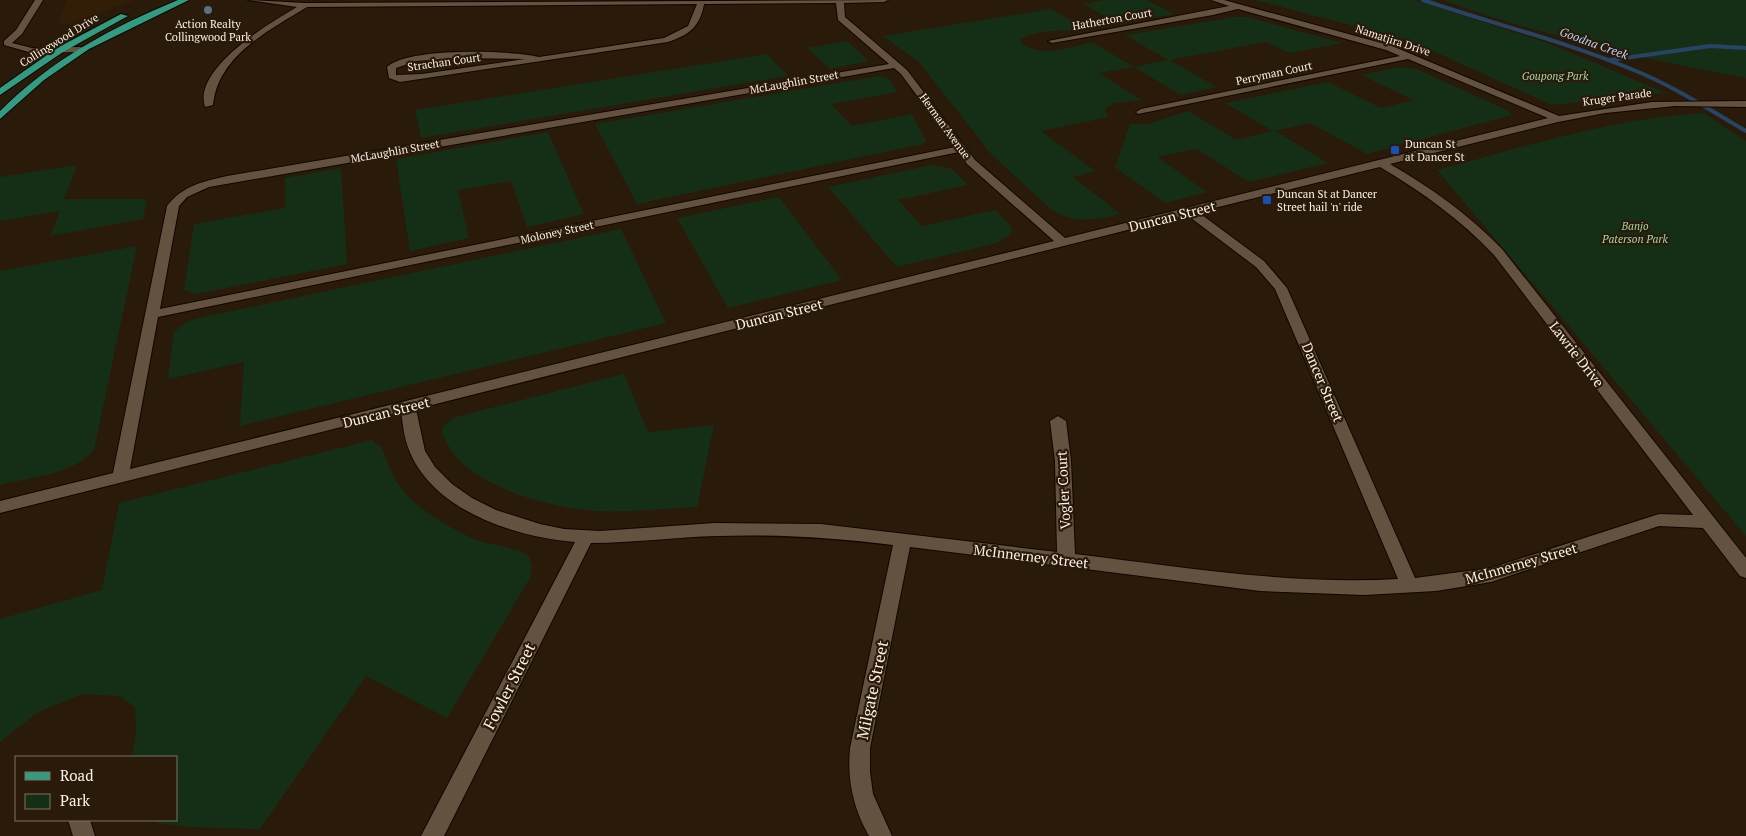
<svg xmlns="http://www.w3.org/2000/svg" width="1746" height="836" viewBox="0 0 1746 836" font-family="'PT Serif',serif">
  <rect width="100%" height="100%" fill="#2a1a0a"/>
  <polygon fill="#321d07" points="67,0 136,0 68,24 57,25"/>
  <g fill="#152f17">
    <polygon points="1105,0 1146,0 1174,14 1119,24 1083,4"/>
    <polygon points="1255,0 1414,0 1550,44 1666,93 1552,105 1411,41"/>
    <path d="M1443,0H1746V78C1646,60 1539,35 1443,0Z"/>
    <path d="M1051,9L1086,29C1067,32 1036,28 1020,40L1021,43C1043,58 1068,48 1092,42L1134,67L1168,60L1125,35L1235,17H1247L1342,43L1289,53L1266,42L1169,60L1217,87L1181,95L1134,67L1099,73L1141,100L1115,103L1107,107L1105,111L1109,117L1041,131L1095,171L1073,177L1120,214C1096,220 1074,224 1052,210L991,154L919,62L883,36Z"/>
    <polygon points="847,41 867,59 865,62 830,69 807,48"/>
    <polygon points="767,54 788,76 421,138 415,110"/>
    <polygon points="1398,67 1416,69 1507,110 1512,115 1367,154 1310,123 1275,131 1328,163 1249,182 1197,149 1157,157 1207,192 1165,203 1115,167 1130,124 1147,124 1188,111 1236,140 1273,131 1225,103 1328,82 1381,108 1414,100 1361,75"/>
    <polygon points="879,76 889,79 897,92 831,104 852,126 912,114 926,141 923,144 637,204 595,124"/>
    <path d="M1704,113L1746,141V536L1437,170C1525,147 1612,118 1704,113Z"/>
    <polygon points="548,132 584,214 527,227 511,181 458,190 469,238 410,251 396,159"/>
    <polygon points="77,165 64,199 147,199 143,219 50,236 60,211 0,221 0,177"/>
    <polygon points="932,165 952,169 968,185 898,200 922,226 996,210 1012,228 1011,234 997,243 897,267 828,187"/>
    <polygon points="341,168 347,264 196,294 184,290 194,224 285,208 285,178"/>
    <polygon points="779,197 842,280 728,308 677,218"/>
    <polygon points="621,229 666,323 240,426 244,362 168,379 174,332 188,321 198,318"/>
    <path d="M137,246L94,450C73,475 30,477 0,485V271Z"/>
    <path d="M624,374L648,432L714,425L697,507C664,508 630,513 598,511C554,509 475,488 450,449C447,444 444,438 442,432L443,426L455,417Z"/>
    <polygon points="372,440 381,447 395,480 412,501 441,522 475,540 521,551 529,557 532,567 531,576 447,718 366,676 260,829 189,827 158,823 154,820 176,820 176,757 132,757 136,733 135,707 119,696 82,694 38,712 0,742 0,619 102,590 119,503"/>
  </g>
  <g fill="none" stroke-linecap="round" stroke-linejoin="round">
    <g stroke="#264564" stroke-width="4">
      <path d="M1423,0C1494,24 1567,42 1636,71C1675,87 1710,110 1746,131"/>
      <polyline points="1610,60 1710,46 1746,48"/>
    </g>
    <g stroke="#120500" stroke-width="2">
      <g id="minor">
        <polygon points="35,0 43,0 22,34 12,43 32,48 80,47 83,48 83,52 32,53 4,45 4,41 16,30"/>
        <path d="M248,0L305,3L888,0L884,2L844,3L845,17L907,70L975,160L1065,238L1548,118L1408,59L1138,114L1136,112L1141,109L1400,56L1386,50L1238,9L1213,15L1052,43L1048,41L1229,6L1211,0H1224L1392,46L1559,116L1652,102L1746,101V107L1675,106L1605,113L1558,122L1390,164C1432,188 1469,215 1502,249L1746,558V578L1740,576L1703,528L1659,526L1491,582L1436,591L1364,595L1260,591L910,547L870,748V772L873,794L892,836H869C853,808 847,780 850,748L893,545C834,538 777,534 718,536C675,537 633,543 591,543L444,836H421L575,542C515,537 433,511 409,450C404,438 403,425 401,412L0,513V501L113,473L167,206C182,186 204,181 227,176L889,64L838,20L836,3L704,4C700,27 689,35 668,42L400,82L389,78L387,67C408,47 510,50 539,57L664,38L688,26L697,4L307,7C268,31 218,56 213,105L205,107C192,69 271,22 297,7ZM455,58L525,59L422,74L396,75V68L417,61ZM894,68L901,74L955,147L160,309L179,206L187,197L209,187ZM959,152L967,164L1054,241L130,469L158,317ZM1380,167C1422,192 1460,219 1494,255L1693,515L1659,514L1491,568L1415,578L1287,288L1264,261L1198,212ZM1187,215L1256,267L1275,289L1398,579C1290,585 1182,567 1075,554L1071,461L1066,421L1058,416L1050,421L1055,461L1057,552L821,524L715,523L600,531L564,529L540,524L496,510L472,498L452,484L435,467L425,451L416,409Z"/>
        <polygon points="68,820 90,820 95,836 73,836"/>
      </g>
    </g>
    <g stroke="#120500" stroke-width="2">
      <g id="major">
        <path d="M178,0H189L89,49L44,80L0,119V111C51,60 112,27 178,0Z"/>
        <polygon points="121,14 128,16 63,52 0,95 0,88 57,48"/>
      </g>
    </g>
    <use href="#minor" fill="#645241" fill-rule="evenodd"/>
    <use href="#major" fill="#329c82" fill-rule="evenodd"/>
  </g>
  <circle fill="#5c6f8a" stroke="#2a1a0a" stroke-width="2" cx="208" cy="10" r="5"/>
  <g fill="#1a4fb4" stroke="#2a1a0a" stroke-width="2">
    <rect x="1390" y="145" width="10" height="10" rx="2.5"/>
    <rect x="1262" y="195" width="10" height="10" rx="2.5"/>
  </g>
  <g text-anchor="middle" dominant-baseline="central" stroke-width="4.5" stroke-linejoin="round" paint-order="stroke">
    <g font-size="11" fill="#fcf1e7" stroke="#2a1a0a">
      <text transform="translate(1112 19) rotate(-10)">Hatherton Court</text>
      <text transform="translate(59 40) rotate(-32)">Collingwood Drive</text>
      <text transform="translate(1393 40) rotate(18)">Namatjira Drive</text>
      <text transform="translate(444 62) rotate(-8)">Strachan Court</text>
      <text transform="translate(1274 73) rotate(-12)">Perryman Court</text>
      <text transform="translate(794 82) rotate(-10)">McLaughlin Street</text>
      <text transform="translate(1617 97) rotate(-8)">Kruger Parade</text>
      <text transform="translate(945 126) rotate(54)">Herman Avenue</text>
      <text transform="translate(395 151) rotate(-10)">McLaughlin Street</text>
      <text transform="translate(557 232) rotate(-12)">Moloney Street</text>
    </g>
    <g font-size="11" fill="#fcf1e7" stroke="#2a1a0a" text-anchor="start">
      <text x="208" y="24" text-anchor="middle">Action Realty<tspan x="208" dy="13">Collingwood Park</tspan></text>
      <text x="1405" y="144">Duncan St<tspan x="1405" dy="13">at Dancer St</tspan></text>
      <text x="1277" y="194">Duncan St at Dancer<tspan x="1277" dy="13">Street hail 'n' ride</tspan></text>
    </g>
    <g font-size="11" font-style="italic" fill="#a0d8a2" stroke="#2a1a0a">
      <text x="1555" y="76">Goupong Park</text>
      <text x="1635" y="226">Banjo<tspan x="1635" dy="13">Paterson Park</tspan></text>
    </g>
    <g font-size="12" font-style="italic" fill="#b5d5f6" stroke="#2a1a0a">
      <text transform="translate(1594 43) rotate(20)">Goodna Creek</text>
    </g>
    <g font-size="14" fill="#fcf1e7" stroke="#2a1a0a">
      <text transform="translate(1172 216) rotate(-14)">Duncan Street</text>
      <text transform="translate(779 314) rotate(-14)">Duncan Street</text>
      <text transform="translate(1577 354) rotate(52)">Lawrie Drive</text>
      <text transform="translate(1323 382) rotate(67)">Dancer Street</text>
      <text transform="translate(386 412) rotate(-14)">Duncan Street</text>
      <text transform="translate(1063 490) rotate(-93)">Vogler Court</text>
      <text transform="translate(1031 556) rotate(7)">McInnerney Street</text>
      <text transform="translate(1521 563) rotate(-16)">McInnerney Street</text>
    </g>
    <g font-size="16" fill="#fcf1e7" stroke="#2a1a0a">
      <text transform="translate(509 686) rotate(-63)">Fowler Street</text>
      <text transform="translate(872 690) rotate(-78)">Milgate Street</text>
    </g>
  </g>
  <rect x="15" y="756" width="162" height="65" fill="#2a1a0a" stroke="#7e7062"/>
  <rect x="25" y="772" width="25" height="8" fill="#329c82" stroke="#7e7062"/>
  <text x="60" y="781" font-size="15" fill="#fcf1e7">Road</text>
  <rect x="25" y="794" width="25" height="15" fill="#152f17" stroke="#7e7062"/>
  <text x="60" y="806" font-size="15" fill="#fcf1e7">Park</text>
</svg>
